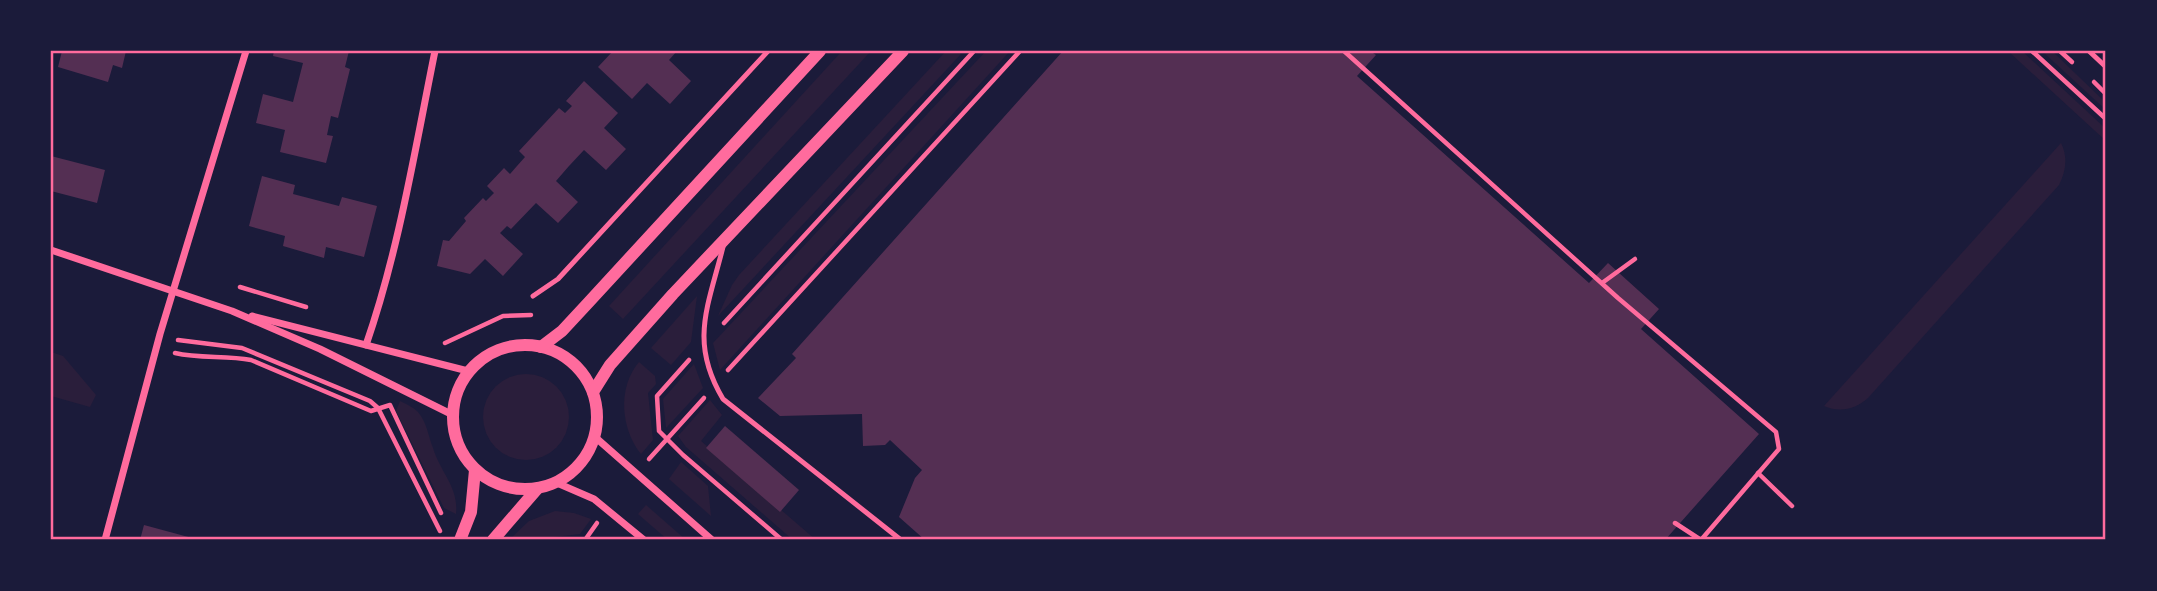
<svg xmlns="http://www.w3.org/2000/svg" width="2157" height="591" viewBox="0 0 2157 591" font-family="Barlow,sans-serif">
  <rect width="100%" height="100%" fill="#1b1b3a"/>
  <g fill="#2a1e3b">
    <polygon points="842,51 871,51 623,319 609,306"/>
    <polygon points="946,51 958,51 961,54 718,316 732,285 739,275"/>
    <polygon points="986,51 1010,51 720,370 713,343"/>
    <polygon points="2008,51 2022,51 2106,129 2106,141"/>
    <polygon points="2042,51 2052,51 2106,103 2106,110"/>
    <path d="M2061,143C2068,157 2066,171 2059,185L1868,398C1856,409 1840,413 1824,406Z"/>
    <polygon points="697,296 691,342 671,365 651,348"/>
    <polygon points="51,352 63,356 96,395 90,407 51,396"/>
    <path d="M639,362L655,376L656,384L648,393L653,440L641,454C621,429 617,388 639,362Z"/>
    <polygon points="694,364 703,388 666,428 663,399"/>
    <circle cx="526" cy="417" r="43"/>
    <polygon points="710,400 722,415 701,441 816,540 793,540 686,447 678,436"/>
    <path d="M400,401C406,404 413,407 418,412C427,423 428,435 433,448C440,472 459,487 456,514L444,508L396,411Z"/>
    <polygon points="681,462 708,486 711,516 669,479"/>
    <polygon points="646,505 686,540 668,540 638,514"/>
    <polygon points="555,511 574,513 591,519 580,534 529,540 509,540 529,521"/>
  </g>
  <g fill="#542f53">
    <polygon points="62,51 126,51 122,68 113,65 108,82 58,67"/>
    <polygon points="274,51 349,51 345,67 350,69 338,118 331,116 327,135 333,136 326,163 280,152 285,130 256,123 263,94 293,102 303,63 273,56"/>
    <polygon points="613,51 620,53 623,51 677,51 669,60 691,81 670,104 647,83 632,99 598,67"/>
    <polygon points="1063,51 1370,51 1376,55 1357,76 1589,283 1608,263 1659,309 1641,329 1759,434 1665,540 925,540 899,517 915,478 922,470 890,440 885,445 863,446 862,414 780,416 758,398 796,358 792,354"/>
    <polygon points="584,81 618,113 604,128 626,149 606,170 584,150 569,166 556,181 578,202 558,223 536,203 511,229 507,226 500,233 523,254 503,276 485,259 470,274 437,266 443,240 449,241 466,221 464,218 483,198 486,201 494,193 487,186 504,168 510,174 517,166 525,157 519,151 559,108 565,113 572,106 566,101"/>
    <polygon points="51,156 105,170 97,203 51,191"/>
    <polygon points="262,176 295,185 293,194 339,206 342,197 377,206 364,257 326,247 324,258 283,246 285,236 249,226"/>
    <polygon points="725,426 799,490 780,512 706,448"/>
    <polygon points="144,525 192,538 191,540 140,540"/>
  </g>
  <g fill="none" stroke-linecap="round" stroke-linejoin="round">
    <g stroke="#ff6b9d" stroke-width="4.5">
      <polyline points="1344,51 1618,298 1776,432 1779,449 1701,540 1675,523"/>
      <polyline points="2032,51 2106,119"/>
      <polyline points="2060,51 2072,62"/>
      <polyline points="2094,82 2106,94"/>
      <polyline points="1602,283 1635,259"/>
      <polyline points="240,287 306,307"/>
      <polyline points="724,323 974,51"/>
      <polyline points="178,340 242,348 370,401 378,408 440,531"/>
      <polyline points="445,343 503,316 531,315"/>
      <path d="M175,353C200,359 226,355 251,360L371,411L390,405L441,513"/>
      <polyline points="689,360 657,396 659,431 683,455 782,540"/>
      <polyline points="728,370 1020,51"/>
      <polyline points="649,459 704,398"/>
      <polyline points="1758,473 1792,506"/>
      <polyline points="585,540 597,523"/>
    </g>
    <g stroke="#ff6b9d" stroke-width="5">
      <polyline points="2089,51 2106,67"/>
      <path d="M723,247C708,307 689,342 723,399L901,540"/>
      <polyline points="533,296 558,279 768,51"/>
    </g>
    <g stroke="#ff6b9d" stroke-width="7">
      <polyline points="51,250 232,311 320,349 453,415"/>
      <polyline points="252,316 468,371"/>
      <path d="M366,345C399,250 415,149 435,51"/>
      <polyline points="595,437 712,540"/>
      <polyline points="557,483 594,499 644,540"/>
      <polyline points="105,540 160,334 246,51"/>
    </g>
    <g stroke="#ff6b9d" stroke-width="12">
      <circle cx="525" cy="417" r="72"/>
      <polyline points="541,347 562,331 588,303 820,51"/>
      <polyline points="593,392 610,365 673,294 903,51"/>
      <polyline points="460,540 471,512 475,470"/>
      <polyline points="493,540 537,489"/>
    </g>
  </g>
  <rect width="2157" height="591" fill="none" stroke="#1b1b3a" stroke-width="105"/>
  <rect x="52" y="52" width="2052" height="486" fill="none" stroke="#ff6b9d" stroke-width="2.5"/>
</svg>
